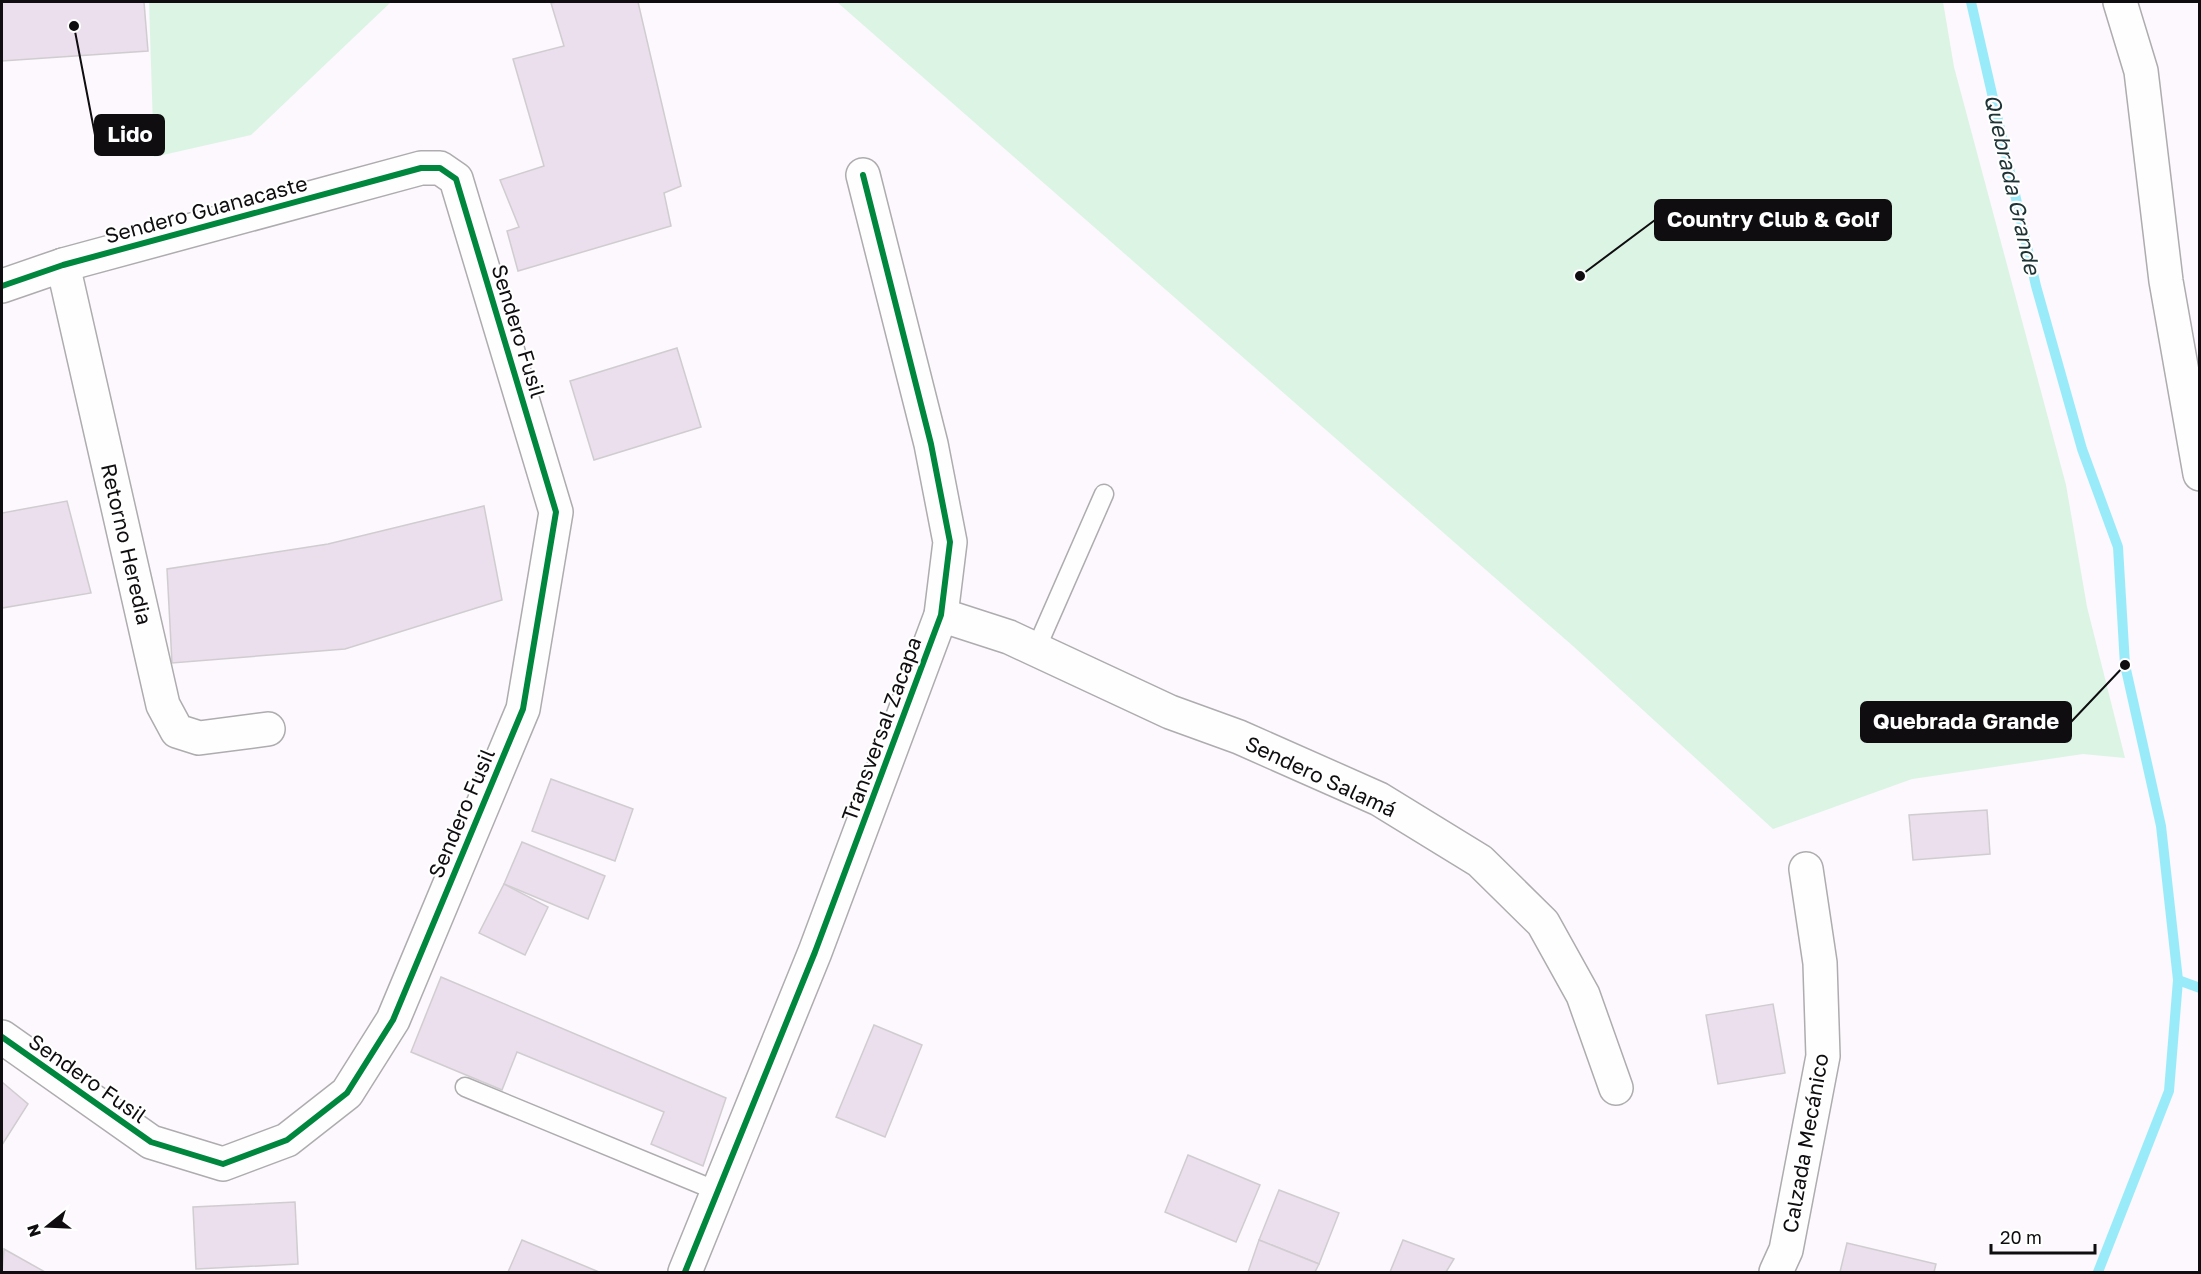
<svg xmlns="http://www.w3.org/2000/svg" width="2201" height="1274" viewBox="0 0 2201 1274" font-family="'Golos Text',sans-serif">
  <rect width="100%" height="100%" fill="#fcf8fd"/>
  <g fill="#dbf4e4">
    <polygon points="149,2 391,2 251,135 154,157"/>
    <polygon points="837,2 1943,2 1954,67 2066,485 2087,607 2125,758 2083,754 1912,779 1773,829 1573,646"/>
  </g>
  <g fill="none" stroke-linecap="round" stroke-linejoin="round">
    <g stroke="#9aebfa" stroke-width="10">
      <polyline points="1971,2 2036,286 2082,449 2118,547 2125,665 2161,826 2178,980 2169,1091 2098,1272"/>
      <polyline points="2178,980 2200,988"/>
    </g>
  </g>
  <g fill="#ebdeed" stroke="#d0cdd0" stroke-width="1.5">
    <polygon points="2,2 144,2 148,51 2,61"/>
    <polygon points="557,2 638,2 681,186 664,193 671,226 518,271 507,231 519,227 500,180 544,166 513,59 564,46 551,3"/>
    <polygon points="677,348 701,427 594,460 570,381"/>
    <polygon points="67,501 91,593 2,608 2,513"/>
    <polygon points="484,506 502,600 345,649 172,663 167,569 328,544"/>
    <polygon points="551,779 633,809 615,861 532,831"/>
    <polygon points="1987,810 1990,854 1913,860 1909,815"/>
    <polygon points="522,842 605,876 588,919 504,884"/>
    <polygon points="504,884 548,907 525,955 479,933"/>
    <polygon points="441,977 726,1098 703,1166 651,1144 664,1112 517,1052 502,1090 411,1052"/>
    <polygon points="1773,1004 1785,1073 1718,1084 1706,1015"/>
    <polygon points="874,1025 922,1045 885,1137 836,1117"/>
    <polygon points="2,1082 28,1104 2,1145"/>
    <polygon points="1188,1155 1260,1185 1236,1242 1165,1212"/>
    <polygon points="1279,1190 1339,1213 1319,1264 1259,1240"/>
    <polygon points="295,1202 298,1264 196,1269 193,1207"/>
    <polygon points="522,1240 599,1272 508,1272"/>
    <polygon points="1259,1240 1319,1264 1315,1272 1248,1272"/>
    <polygon points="1403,1240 1454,1259 1446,1272 1390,1272"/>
    <polygon points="1847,1243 1936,1264 1934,1272 1840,1272"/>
    <polygon points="4,1249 45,1272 2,1272"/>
  </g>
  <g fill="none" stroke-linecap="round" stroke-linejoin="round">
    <g stroke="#aeacae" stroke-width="21">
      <g id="service">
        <polyline points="1036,649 1104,494"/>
        <polyline points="465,1087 717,1191"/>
      </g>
    </g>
    <g stroke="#aeacae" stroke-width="36">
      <g id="minor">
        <polyline points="2120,2 2141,71 2166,281 2200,474"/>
        <polyline points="63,265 163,705 177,731 199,738 268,729"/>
        <polyline points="2,286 63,265 421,168 440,168 456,179 556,512 523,709 393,1020 347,1093 287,1140 223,1164 151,1142 2,1037"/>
        <polyline points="941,615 1009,637 1170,712 1239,737 1379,799 1480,861 1543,923 1583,995 1616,1088"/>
        <polyline points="685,1272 815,952 941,615 950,542 931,444 863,175"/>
        <polyline points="1776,1272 1786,1250 1823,1056 1820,963 1806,869"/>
      </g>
    </g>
    <use href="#service" stroke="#fffeff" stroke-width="18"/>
    <use href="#minor" stroke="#fffeff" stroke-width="33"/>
    <g stroke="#fff" stroke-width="10">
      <g id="cycleway">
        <polyline points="2,286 63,265 421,168 440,168 456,179 556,512 523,709 393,1020 347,1093 287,1140 223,1164 151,1142 2,1037"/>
        <polyline points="685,1272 815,952 941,615 950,542 931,444 863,175"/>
      </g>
    </g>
    <use href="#cycleway" stroke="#00873e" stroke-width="6"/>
  </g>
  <g text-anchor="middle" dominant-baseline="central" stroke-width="4.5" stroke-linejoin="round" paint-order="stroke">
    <g font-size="21" fill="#0f0d0f" stroke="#fff">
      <text transform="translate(206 209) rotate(-15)">Sendero Guanacaste</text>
      <text transform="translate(519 331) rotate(73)">Sendero Fusil</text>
      <text transform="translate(127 544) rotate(77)">Retorno Heredia</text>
      <text transform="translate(881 729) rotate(-70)">Transversal Zacapa</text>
      <text transform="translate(1321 776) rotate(25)">Sendero Salamá</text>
      <text transform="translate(461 813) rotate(-67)">Sendero Fusil</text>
      <text transform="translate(88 1078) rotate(35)">Sendero Fusil</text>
      <text transform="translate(1805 1143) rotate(-80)">Calzada Mecánico</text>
    </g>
    <g font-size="22" font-style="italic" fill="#1e3336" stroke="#fff">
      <text transform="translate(2013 184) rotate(77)">Quebrada Grande</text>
    </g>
  </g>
  <path fill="none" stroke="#0f0d0f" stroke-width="2" d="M74 26L95 135M1580 276L1655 220M2125 665L2071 722"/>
  <g fill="#0f0d0f" stroke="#fff" stroke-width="2">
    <circle cx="74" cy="26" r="6"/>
    <circle cx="1580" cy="276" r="6"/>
    <circle cx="2125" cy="665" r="6"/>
  </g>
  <g fill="#0f0d0f" stroke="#0f0d0f" stroke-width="2">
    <rect x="95" y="115" width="69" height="40" rx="6"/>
    <rect x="1655" y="200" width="236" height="40" rx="6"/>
    <rect x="1861" y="702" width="210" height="40" rx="6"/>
  </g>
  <g font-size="22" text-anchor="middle" font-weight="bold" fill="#fff">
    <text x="130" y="142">Lido</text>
    <text x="1773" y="227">Country Club &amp; Golf</text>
    <text x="1966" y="729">Quebrada Grande</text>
  </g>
  <rect width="2201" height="1274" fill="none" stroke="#0f0d0f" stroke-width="6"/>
  <g transform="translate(48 1226) rotate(252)" stroke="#ffffff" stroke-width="4.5" paint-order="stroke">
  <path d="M0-4.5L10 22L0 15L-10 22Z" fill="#0f0d0f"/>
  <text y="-9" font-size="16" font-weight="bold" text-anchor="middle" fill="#0f0d0f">N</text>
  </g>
  <path d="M1991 1244v9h104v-9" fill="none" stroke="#0f0d0f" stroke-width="3"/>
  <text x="2000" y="1244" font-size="18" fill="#0f0d0f" stroke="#ffffff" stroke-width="4.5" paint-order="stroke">20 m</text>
</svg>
